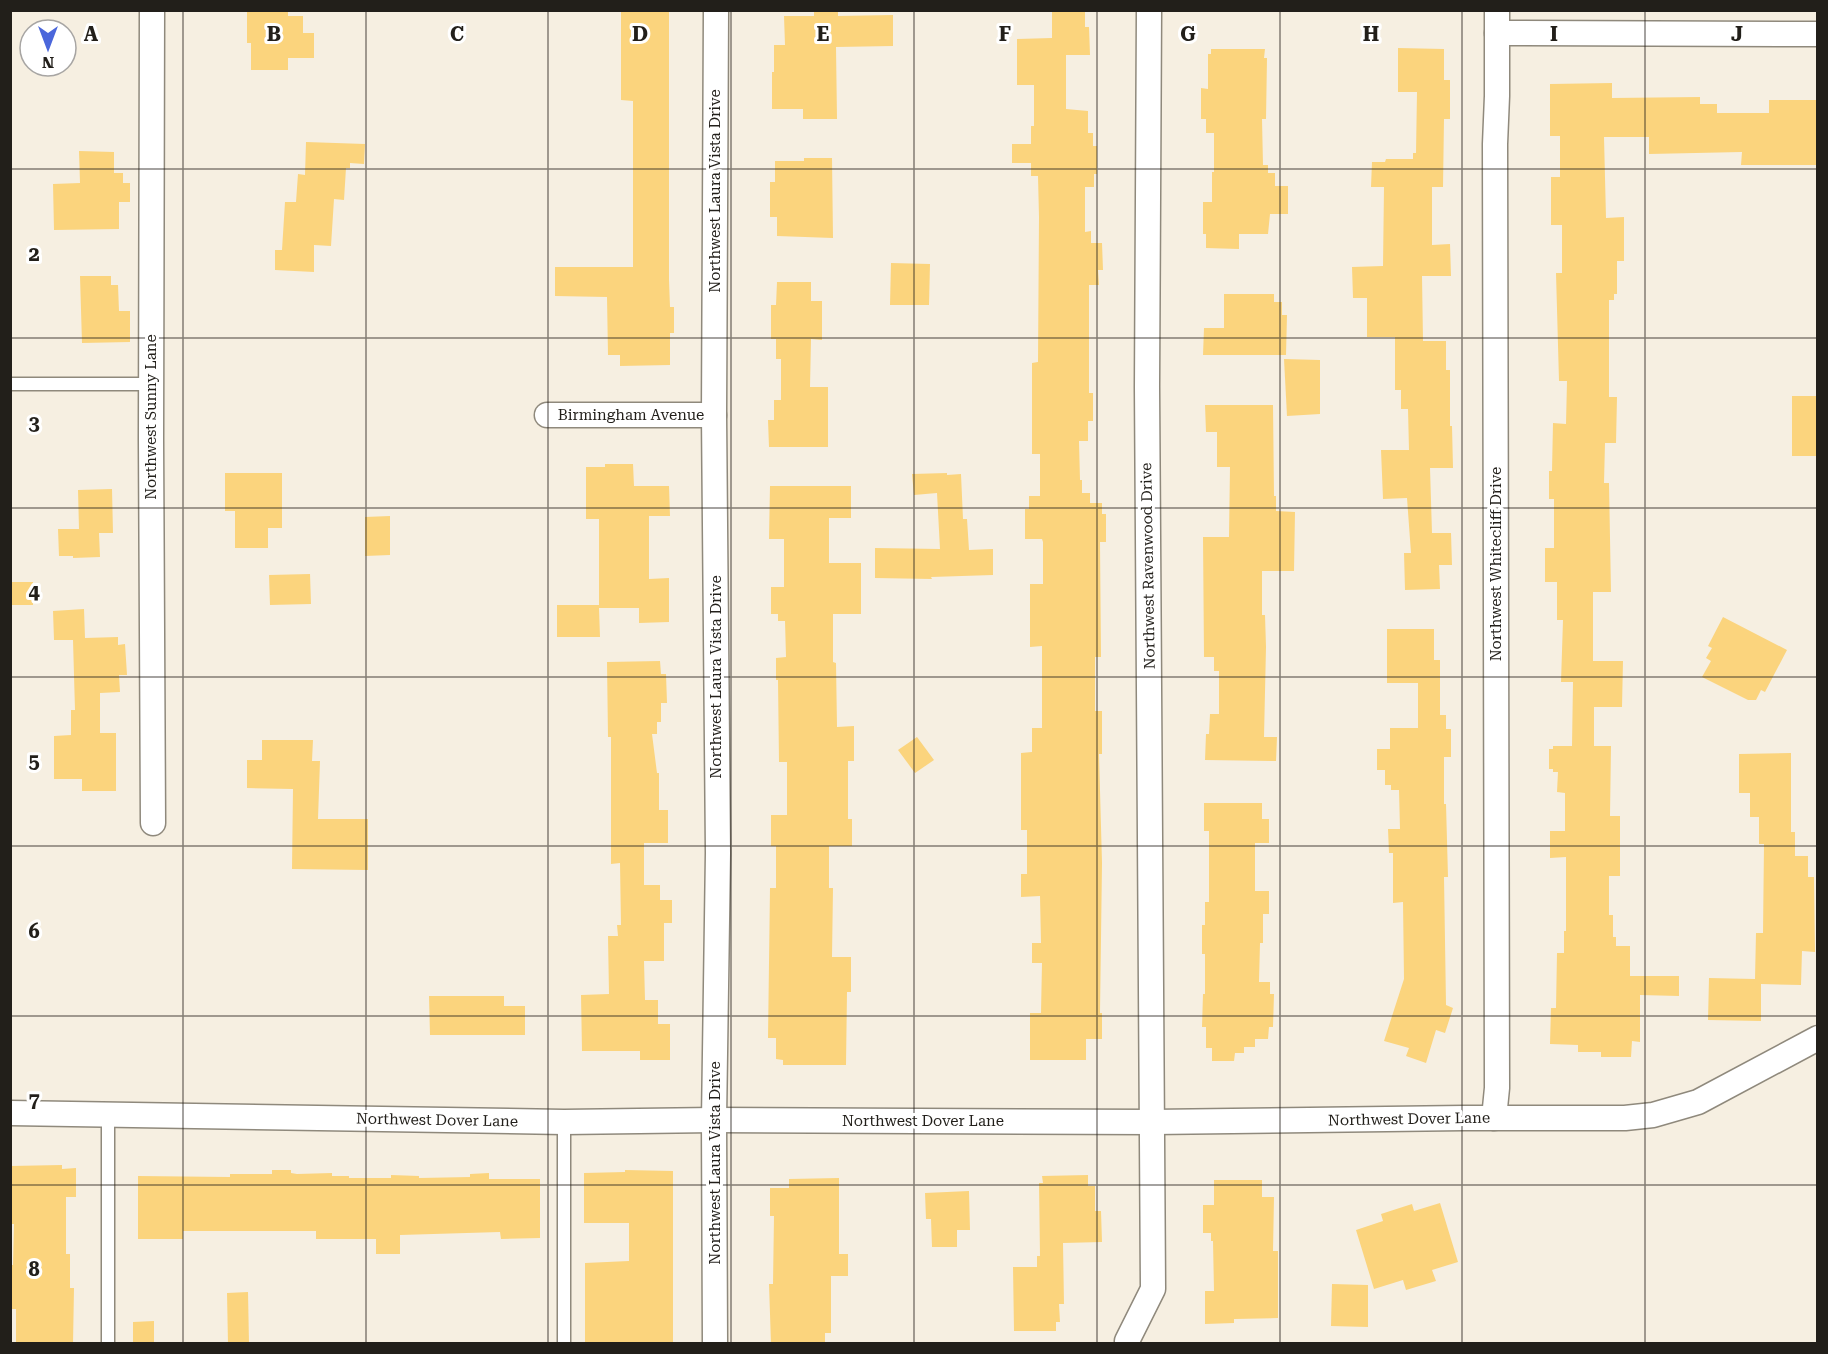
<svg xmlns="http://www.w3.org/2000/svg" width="1828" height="1354" viewBox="0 0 1828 1354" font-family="'Roboto Serif',serif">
  <rect width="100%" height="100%" fill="#f6efe1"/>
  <g fill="#fbd47d">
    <polygon points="247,10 288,10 288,16 303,16 303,33 314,33 314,58 288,58 288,70 251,70 251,43 247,43"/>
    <polygon points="621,10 669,10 669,280 670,307 674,307 674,333 670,333 670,365 620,366 620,355 608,355 607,297 555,296 555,267 633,267 633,101 621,100"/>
    <polygon points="814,10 838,10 838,16 893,15 893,46 836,47 837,119 803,119 803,109 772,109 772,72 774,72 774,45 785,45 784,16 814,16"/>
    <polygon points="1052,12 1085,12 1085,27 1089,27 1090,55 1066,55 1066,109 1088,111 1088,133 1093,133 1093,146 1097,146 1097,174 1094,174 1094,187 1085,187 1085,232 1091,231 1091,243 1102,243 1103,270 1098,270 1099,285 1089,285 1089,393 1093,393 1093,421 1088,421 1088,441 1079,441 1080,480 1082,480 1082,493 1090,493 1090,503 1102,503 1102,514 1106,514 1106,542 1100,542 1101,657 1095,657 1095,711 1102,711 1102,754 1099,754 1102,863 1100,1013 1102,1013 1102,1039 1086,1039 1086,1060 1030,1060 1030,1013 1041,1013 1042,963 1032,963 1032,943 1041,943 1040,896 1021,897 1021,874 1027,874 1027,830 1021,830 1021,753 1032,752 1032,728 1042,728 1042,646 1030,647 1030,584 1043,584 1043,542 1042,539 1025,539 1025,509 1029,509 1029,496 1040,496 1040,454 1032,454 1032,363 1038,362 1039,217 1038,176 1031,176 1031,163 1012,163 1012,144 1031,144 1031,126 1034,126 1034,85 1017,85 1017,39 1052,38"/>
    <polygon points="1398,48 1444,49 1444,80 1450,80 1450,119 1444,119 1443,187 1432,187 1432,245 1450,244 1451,276 1422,276 1423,341 1446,341 1446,370 1450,370 1450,426 1452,426 1453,468 1430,468 1432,533 1451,533 1452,565 1439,565 1440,589 1405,590 1404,553 1411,553 1407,498 1383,499 1381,450 1409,450 1408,409 1401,409 1401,390 1395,390 1395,337 1367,337 1367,298 1353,298 1352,267 1383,266 1384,187 1371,187 1372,162 1385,162 1386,159 1413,159 1413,153 1416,153 1417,92 1398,92"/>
    <polygon points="1211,49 1265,49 1264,58 1267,58 1266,119 1262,119 1263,165 1268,165 1268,173 1275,173 1275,186 1288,186 1288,214 1270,214 1268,234 1239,234 1239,249 1206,248 1206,234 1203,234 1203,202 1212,202 1212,172 1214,172 1214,133 1206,133 1206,119 1201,119 1201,88 1208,89 1208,54 1211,54"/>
    <polygon points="1612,83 1612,98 1700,97 1700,104 1717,104 1717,113 1769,113 1769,100 1818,100 1818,165 1741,165 1742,152 1649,154 1649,137 1604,137 1606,218 1624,217 1624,261 1617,261 1617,294 1614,294 1614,300 1609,300 1609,397 1617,397 1616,443 1605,443 1604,483 1609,483 1611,592 1593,592 1593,661 1623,661 1622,707 1594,707 1594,746 1611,746 1610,816 1620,816 1620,876 1609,876 1609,915 1613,915 1613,937 1616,937 1616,946 1630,946 1630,976 1679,976 1679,996 1640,995 1640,1042 1632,1041 1631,1057 1601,1057 1601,1052 1578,1052 1578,1045 1550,1044 1551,1008 1556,1008 1557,953 1564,953 1564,931 1566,931 1566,857 1550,858 1550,831 1565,831 1565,793 1557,792 1558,772 1553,772 1553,769 1549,769 1549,749 1553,749 1553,746 1572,746 1573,682 1561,682 1563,620 1557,620 1557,582 1545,582 1545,548 1554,548 1554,499 1549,499 1549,471 1552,471 1553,423 1566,424 1567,381 1559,381 1556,273 1562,273 1562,225 1551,225 1551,177 1560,177 1560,136 1550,136 1550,84"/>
    <polygon points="306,142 365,144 364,164 350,163 350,168 346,168 344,200 334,199 331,246 314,245 314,272 275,270 275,250 282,250 285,202 296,202 298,174 305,175"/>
    <polygon points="79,151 114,152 114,173 123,173 123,183 130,183 130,202 119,202 119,229 54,230 53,184 80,183"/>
    <polygon points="804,158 832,158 833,238 777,236 777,217 770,217 770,182 775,182 775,161 804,161"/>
    <polygon points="891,263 930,264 929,305 890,305"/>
    <polygon points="80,276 111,276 111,285 118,285 119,311 130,311 130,342 82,343"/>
    <polygon points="777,282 811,282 811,301 822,301 822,340 811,339 810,387 828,387 828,447 769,447 768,420 774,420 774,400 781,400 781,359 776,359 776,339 771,339 771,305 776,305"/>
    <polygon points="1224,294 1274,294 1274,302 1282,302 1282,315 1287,315 1286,355 1203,355 1204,328 1224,328"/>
    <polygon points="1284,359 1320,360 1320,414 1287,416"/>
    <rect x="1792" y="396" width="26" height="60"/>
    <polygon points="1205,405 1273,405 1274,496 1276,496 1276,511 1295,512 1294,571 1262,571 1262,615 1265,615 1266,647 1264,737 1277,737 1276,761 1205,760 1206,734 1209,734 1210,714 1219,714 1219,671 1214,671 1214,657 1204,657 1203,537 1229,537 1230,467 1217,467 1217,432 1206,432"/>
    <polygon points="605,464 633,464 634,486 669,486 670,516 649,516 649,579 669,578 669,622 639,623 639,608 599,608 600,637 557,637 557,605 599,605 599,608 599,519 586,519 586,467 605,467"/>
    <polygon points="225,473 282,473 282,528 268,528 268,548 235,548 235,511 225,511"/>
    <polygon points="947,473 947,475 961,474 963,519 967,519 969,550 993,549 993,575 931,577 932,579 875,578 875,548 940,549 937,493 914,495 912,474"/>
    <polygon points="770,486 851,486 851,518 829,518 829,563 861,563 861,614 833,614 833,662 836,663 837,727 854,726 854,761 848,761 848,819 852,819 852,846 829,846 829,888 833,888 832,957 851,957 851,992 847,992 846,1065 783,1065 783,1060 776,1059 776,1038 768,1038 770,888 776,888 776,846 771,846 771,815 787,815 787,762 779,762 778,680 776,680 776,658 786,657 785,621 778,621 778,614 771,614 771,587 784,587 784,539 769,539"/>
    <polygon points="112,489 113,533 99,533 100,557 73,558 73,556 59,556 58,529 79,529 78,490"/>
    <polygon points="390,516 390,555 365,556 365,517"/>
    <polygon points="310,574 311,604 270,605 269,575"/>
    <rect x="10" y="582" width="23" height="23"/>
    <polygon points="84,609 85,638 118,637 118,645 125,644 127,675 119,675 120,692 100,693 100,733 116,733 116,791 82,791 82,779 54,779 54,736 71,735 71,710 75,710 73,640 54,640 53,611"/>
    <polygon points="1723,617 1787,650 1765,692 1761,690 1756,700 1748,700 1702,677 1711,661 1706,658 1712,648 1708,646"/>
    <polygon points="1387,629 1434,629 1434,660 1440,660 1440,715 1446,715 1446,729 1451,729 1451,757 1444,757 1444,804 1446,804 1448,877 1444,877 1446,1005 1453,1008 1445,1033 1436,1030 1426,1063 1406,1056 1409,1048 1384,1041 1404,979 1403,902 1393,903 1393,853 1389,853 1388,829 1400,829 1399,790 1391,790 1391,785 1385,785 1385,770 1377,770 1377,749 1390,749 1390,728 1418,728 1418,683 1387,683"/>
    <polygon points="660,661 661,674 666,674 667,703 661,703 661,722 657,722 657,734 652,734 657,773 659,773 659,810 668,810 668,843 644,843 644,885 660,885 660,900 672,900 672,923 664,923 664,961 644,961 645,1000 658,1000 658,1024 670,1024 670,1060 640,1060 640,1051 582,1051 581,995 609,994 608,936 618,936 617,925 621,925 620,863 611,864 611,737 608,737 607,662"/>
    <polygon points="917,737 934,760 915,773 898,750"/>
    <polygon points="262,740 313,740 312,761 320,761 318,819 368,819 368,870 292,869 293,789 247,788 247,760 262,760"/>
    <polygon points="1791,753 1791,832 1795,832 1795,856 1808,856 1808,877 1814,877 1815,952 1802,951 1801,985 1761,984 1761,1021 1708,1020 1709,978 1755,979 1756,933 1763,933 1764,844 1759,844 1759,817 1750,817 1750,793 1739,793 1739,754"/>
    <polygon points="1204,803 1262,803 1262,819 1269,819 1269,843 1255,843 1255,891 1269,891 1269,914 1263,914 1263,943 1260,943 1259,982 1270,982 1270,994 1274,994 1273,1027 1269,1027 1268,1039 1255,1039 1255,1047 1244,1047 1244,1053 1235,1053 1234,1061 1212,1061 1212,1048 1206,1048 1206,1027 1202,1027 1203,994 1205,994 1205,954 1202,954 1202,925 1205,925 1205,902 1209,902 1209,831 1204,831"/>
    <polygon points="429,996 504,996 504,1006 525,1006 525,1035 430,1035"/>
    <polygon points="62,1165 62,1169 76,1168 76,1197 66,1197 66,1254 70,1254 70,1288 74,1288 73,1344 16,1344 16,1309 10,1309 10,1265 13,1265 14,1224 10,1224 10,1166"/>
    <polygon points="272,1170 291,1170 291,1173 297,1174 332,1173 332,1176 349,1176 349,1178 391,1178 391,1175 419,1176 419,1178 470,1177 470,1174 489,1173 489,1179 540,1179 540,1238 501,1239 500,1232 400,1235 400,1254 376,1254 376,1239 316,1239 316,1231 183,1231 183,1239 138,1239 138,1176 230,1177 230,1174 272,1174"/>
    <polygon points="625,1170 673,1171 673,1343 585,1344 585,1263 629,1261 629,1223 584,1223 584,1173 625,1172"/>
    <polygon points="1088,1175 1088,1186 1095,1186 1095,1211 1101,1211 1102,1242 1063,1243 1064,1304 1059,1304 1060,1322 1056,1322 1056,1331 1014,1331 1013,1267 1037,1267 1037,1256 1040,1256 1039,1183 1043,1183 1042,1176"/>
    <polygon points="839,1178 839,1254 848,1254 848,1276 831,1276 831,1333 825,1333 825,1344 771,1344 769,1284 773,1284 774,1216 770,1216 770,1188 789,1188 789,1179"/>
    <polygon points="1214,1180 1262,1180 1262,1197 1274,1197 1273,1251 1278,1251 1278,1318 1234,1319 1234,1323 1205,1324 1205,1291 1214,1291 1213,1241 1211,1241 1211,1233 1203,1233 1203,1205 1214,1205"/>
    <polygon points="969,1191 970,1230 957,1230 957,1247 932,1247 931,1219 926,1219 925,1193"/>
    <polygon points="1440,1203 1458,1262 1432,1270 1436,1281 1406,1290 1403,1280 1374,1289 1356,1230 1383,1221 1381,1214 1412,1204 1414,1211"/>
    <polygon points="1332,1284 1368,1285 1368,1327 1331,1326"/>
    <polygon points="248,1292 249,1344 228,1344 227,1293"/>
    <polygon points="154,1321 154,1344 133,1344 133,1322"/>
  </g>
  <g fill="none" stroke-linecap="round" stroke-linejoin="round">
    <g stroke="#8f897c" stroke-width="15">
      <g id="lane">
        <polyline points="10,384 151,384"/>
        <polyline points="108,1114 108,1344"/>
        <polyline points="564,1122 564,1344"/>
      </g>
    </g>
    <g stroke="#8f897c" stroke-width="27">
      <g id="street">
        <polyline points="152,10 151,439 153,823"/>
        <polyline points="1497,33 1818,34"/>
        <polyline points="547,415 714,415"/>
        <polyline points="10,1113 564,1122 714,1120 1153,1122 1464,1118 1625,1118 1653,1115 1698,1102 1818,1038"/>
        <polyline points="1494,1118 1497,1088 1495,144 1497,96 1497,10"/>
        <polyline points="1127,1341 1153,1289 1147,387 1149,10"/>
        <polyline points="715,1344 714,1120 718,853 714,415 716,10"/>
      </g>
    </g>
    <use href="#lane" stroke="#fff" stroke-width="12"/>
    <use href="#street" stroke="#fff" stroke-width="24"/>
  </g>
  <path fill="none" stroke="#221f1a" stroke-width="1.5" stroke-opacity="0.55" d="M183,10V1344M366,10V1344M548,10V1344M731,10V1344M914,10V1344M1097,10V1344M1280,10V1344M1462,10V1344M1645,10V1344M10,169H1818M10,338H1818M10,508H1818M10,677H1818M10,846H1818M10,1016H1818M10,1185H1818"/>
  <g text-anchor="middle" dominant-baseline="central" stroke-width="6" stroke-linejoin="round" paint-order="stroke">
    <g font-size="15" fill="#221f1a" stroke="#fff">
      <text transform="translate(715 191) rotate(-90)">Northwest Laura Vista Drive</text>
      <text x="631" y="415">Birmingham Avenue</text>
      <text transform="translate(151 417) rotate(-90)">Northwest Sunny Lane</text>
      <text transform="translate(1496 564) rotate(-90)">Northwest Whitecliff Drive</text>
      <text transform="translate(1148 566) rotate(-91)">Northwest Ravenwood Drive</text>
      <text transform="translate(716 677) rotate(-90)">Northwest Laura Vista Drive</text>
      <text transform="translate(1409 1119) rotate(-1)">Northwest Dover Lane</text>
      <text transform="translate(437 1120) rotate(1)">Northwest Dover Lane</text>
      <text x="923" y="1121">Northwest Dover Lane</text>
      <text transform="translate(715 1163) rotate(-90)">Northwest Laura Vista Drive</text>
    </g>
  </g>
  <g font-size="20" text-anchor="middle" font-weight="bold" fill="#221f1a" stroke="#fff" stroke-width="6" stroke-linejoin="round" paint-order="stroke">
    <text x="91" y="41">A</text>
    <text x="274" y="41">B</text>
    <text x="457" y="41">C</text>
    <text x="640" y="41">D</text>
    <text x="823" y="41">E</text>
    <text x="1005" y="41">F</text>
    <text x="1188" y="41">G</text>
    <text x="1371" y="41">H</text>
    <text x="1554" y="41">I</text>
    <text x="1737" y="41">J</text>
    <text x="34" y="261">2</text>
    <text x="34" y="430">3</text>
    <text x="34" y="599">4</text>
    <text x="34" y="768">5</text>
    <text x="34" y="938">6</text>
    <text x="34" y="1107">7</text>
    <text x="34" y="1276">8</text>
  </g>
  <rect width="1828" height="1354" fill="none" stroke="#221f1a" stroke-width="24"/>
  <g transform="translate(48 48) rotate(180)"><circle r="28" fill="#ffffff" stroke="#a7a5a3" stroke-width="1.5"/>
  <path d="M0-4.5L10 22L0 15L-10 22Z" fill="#4b67db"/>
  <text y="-9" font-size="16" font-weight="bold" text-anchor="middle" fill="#221f1a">N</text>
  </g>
</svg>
